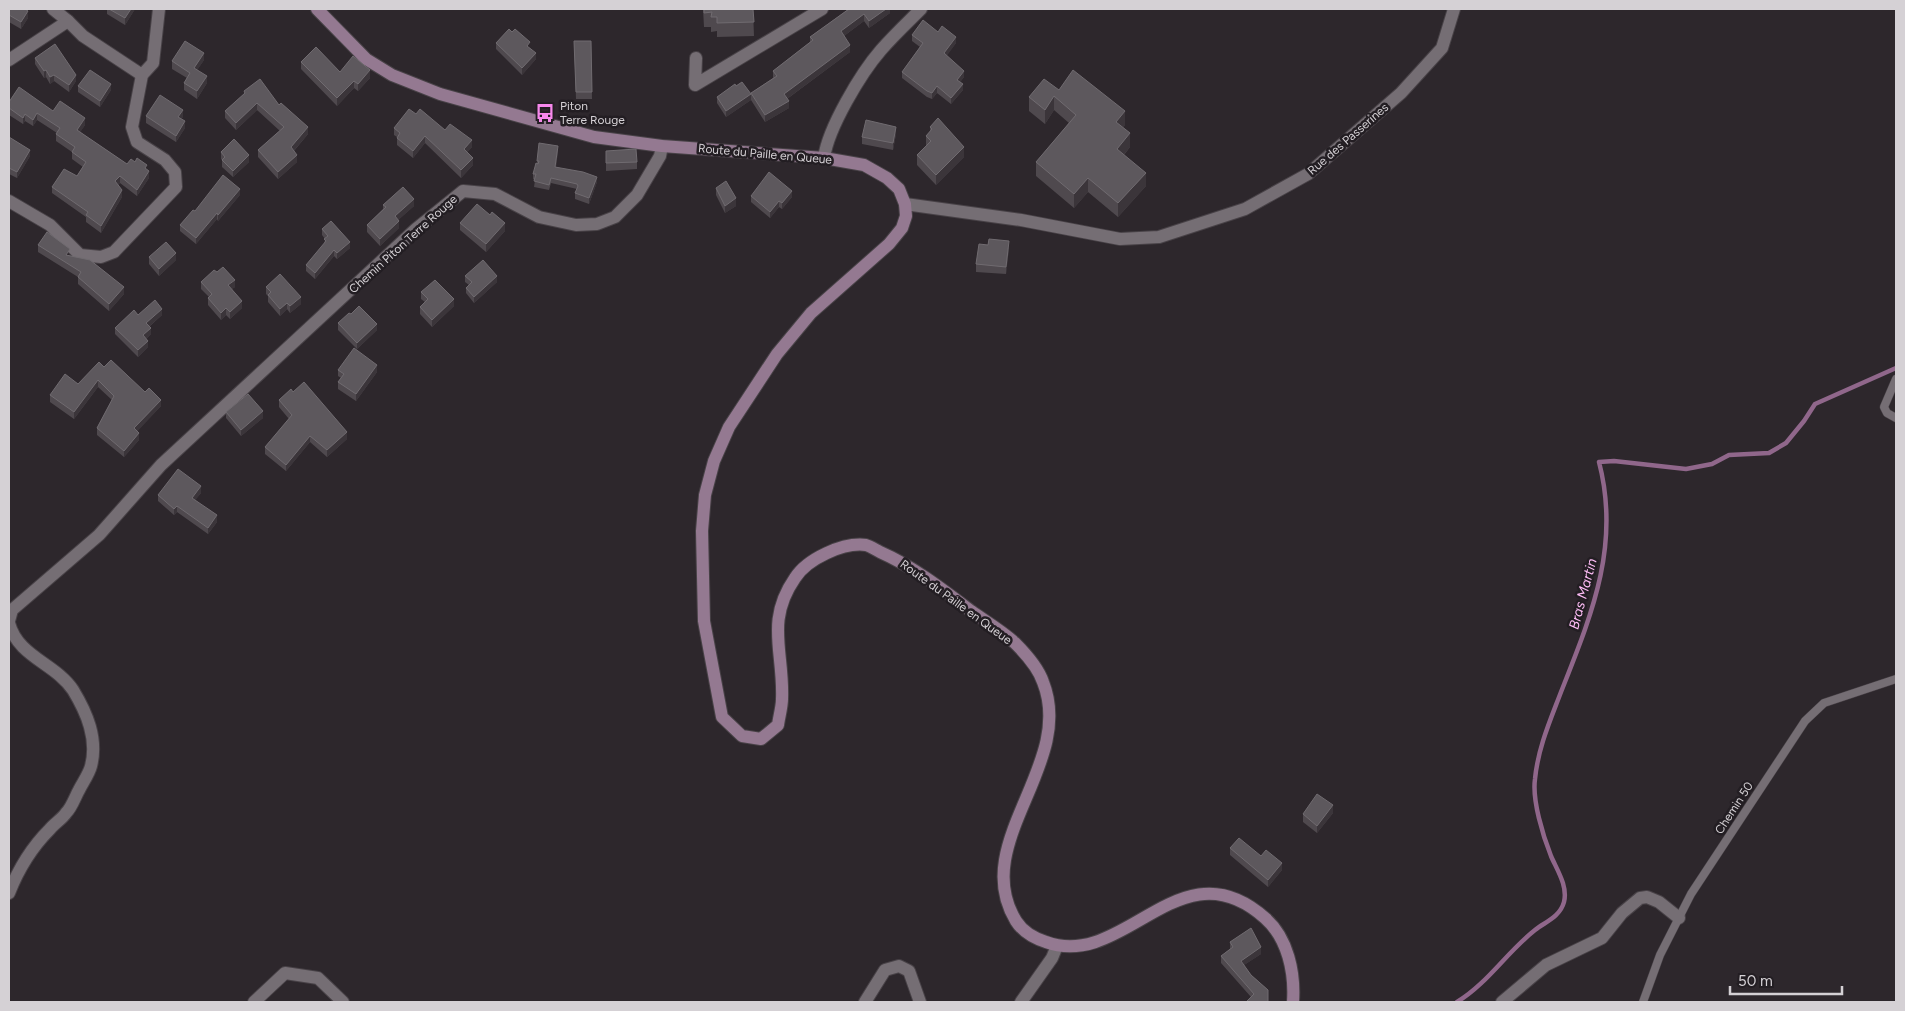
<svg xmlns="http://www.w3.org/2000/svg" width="1905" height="1011" viewBox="0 0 1905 1011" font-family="Figtree,sans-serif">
  <rect width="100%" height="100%" fill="#2d272c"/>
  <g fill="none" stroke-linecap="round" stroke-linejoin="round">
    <path stroke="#90678b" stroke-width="4.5" d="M1457,1002C1487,984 1507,952 1535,930C1545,922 1560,917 1564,902C1568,886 1557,870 1551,856C1543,836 1532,800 1535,779C1538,748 1550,721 1561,692C1591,616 1621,546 1599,462L1614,461L1686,469L1712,464L1729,455L1769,453L1786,443L1804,421L1815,404L1896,368"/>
    <g stroke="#484247" stroke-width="9">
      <g id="service">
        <polyline points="1896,379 1884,407 1887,413 1896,418"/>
        <polyline points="1643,1002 1660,955 1691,894 1805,721 1824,703 1896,679"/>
      </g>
    </g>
    <g stroke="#484247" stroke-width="14">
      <g id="minor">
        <polyline points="53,9 68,21"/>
        <polyline points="696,58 695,85 822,9"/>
        <polyline points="9,60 68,21 83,36 142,75"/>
        <path d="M824,158C828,128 861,73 881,50C894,35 908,22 921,9"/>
        <polyline points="9,201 50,225 80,255 101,257 114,252 176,187 175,172 165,160 137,142 132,127 142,75 153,63 159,9"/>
        <polyline points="905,204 1021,220 1120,239 1159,237 1245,209 1308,174 1401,93 1442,48 1454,9"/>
        <polyline points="9,621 12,610 99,535 161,465 416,229 463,191 495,194 539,217 576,225 597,224 615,217 637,195 660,156 662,146"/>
        <path d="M9,623C18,657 55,663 73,690C87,713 98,739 91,766C89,774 83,782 79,790C75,797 72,807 66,813C62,819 55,823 50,829C32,847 18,870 9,893"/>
        <polyline points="254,1002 285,973 318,978 343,1002"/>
        <polyline points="865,1002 885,970 899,966 909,971 920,1002"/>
        <polyline points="1021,1002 1052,958 1057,946"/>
        <polyline points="1502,1002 1546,965 1602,938 1622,913 1640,898 1647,897 1659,902 1679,918"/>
      </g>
    </g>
    <g stroke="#484247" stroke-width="14">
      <path id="secondary" d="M317,9L366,59L392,75L440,94L594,137L662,146L824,158L864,165L887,178L899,189L905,204L906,216L902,228L889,244L811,313L777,354L729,427L714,461L705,495L702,531L704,621L722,717L742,736L761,739L778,725C779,717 782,707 782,699C784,652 765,621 795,578C807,559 843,542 866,545C870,546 876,550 880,552C914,567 942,589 971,611C985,621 1002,631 1015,643C1026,654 1038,667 1043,682C1076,765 968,843 1016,921C1023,932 1033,938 1046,942C1125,971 1180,842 1265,918C1288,938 1295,973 1293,1002"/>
    </g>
    <use href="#service" stroke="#756e74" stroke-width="8"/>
    <use href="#minor" stroke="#756e74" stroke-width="12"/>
    <use href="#secondary" stroke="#947991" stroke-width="12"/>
  </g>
  <g fill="#4f494e">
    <polygon points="9,9 26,9 28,18 21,29 9,22"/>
    <polygon points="107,9 135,9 125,25 107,14"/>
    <polygon points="703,9 753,9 754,36 717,37 717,31 711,32 711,27 704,27"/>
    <polygon points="847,9 890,9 890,13 869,28 864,21 844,36 850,52 787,99 789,108 765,122 751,100 751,93 773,78 773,71 810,42 810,37 847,10"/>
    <polygon points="938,32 956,43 946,56 964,77 960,82 963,90 951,104 937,93 932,99 927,97 902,78 902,72 920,47 912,41 912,35"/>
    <polygon points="574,41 591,41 592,99 576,99"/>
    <polygon points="496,43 530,48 536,59 522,75 496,49"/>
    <polygon points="35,58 76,81 69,92 54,81 50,84 46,77 44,78 35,64"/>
    <polygon points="204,60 197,70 207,83 197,99 184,90 184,83 187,78 172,69 172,61"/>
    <polygon points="301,62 340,72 370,78 358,91 354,88 337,106 301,69"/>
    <polygon points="78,86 111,90 100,107 78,92"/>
    <polygon points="736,86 751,100 726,117 717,103 717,97"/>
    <polygon points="1059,90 1125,125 1123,127 1130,147 1124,155 1146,186 1118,217 1088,192 1074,208 1036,176 1036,162 1069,123 1054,110 1045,124 1029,111 1029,97"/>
    <polygon points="244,91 279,105 308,134 294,151 297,162 278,179 258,157 258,150 280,131 257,110 236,130 225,118 225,111 244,94"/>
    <polygon points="9,102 53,111 85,125 80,132 127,164 147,170 149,178 137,196 120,183 118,185 122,197 101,233 86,222 86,217 52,193 52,187 77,176 83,167 72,159 72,152 56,141 56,134 57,133 37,120 33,126 25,121 23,124 9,115"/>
    <polygon points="416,114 445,130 472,147 467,152 473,165 461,178 425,143 413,158 397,145 397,137 394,135 394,128"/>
    <polygon points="146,116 183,117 181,119 185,128 176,142 146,123"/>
    <polygon points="930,127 964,157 936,185 917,165 917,155 926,146 926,136 930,132"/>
    <polygon points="896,134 893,150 862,144 862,137"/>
    <polygon points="9,137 30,156 17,178 9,174"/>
    <polygon points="558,151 556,167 597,182 589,204 575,199 575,193 577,189 551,183 549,190 534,187 535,180 533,179 533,174 537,163 537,161"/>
    <polygon points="606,151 637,162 637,169 606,171"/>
    <polygon points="221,152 249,162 233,177 222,167 222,160 221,159"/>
    <polygon points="716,188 736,206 725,213 716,195"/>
    <polygon points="240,195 218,221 217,219 196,244 180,231 180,225 195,211"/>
    <polygon points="751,196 792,197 782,209 779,207 770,218 751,202"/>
    <polygon points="383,205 414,206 398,220 399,228 380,246 367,232 367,225 383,209"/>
    <polygon points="460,223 505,231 486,252 460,230"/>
    <polygon points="322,229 350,248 337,259 334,256 315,279 306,271 306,265 324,244 325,239 322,235"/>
    <polygon points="38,245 70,256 124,294 109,311 78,284 78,277 38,252"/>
    <polygon points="988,245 1009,248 1006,274 976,272 976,264"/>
    <polygon points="149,257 176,260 159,276 149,264"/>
    <polygon points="465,276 497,282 474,303 466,293 466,288 469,285 465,282"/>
    <polygon points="201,282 235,287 232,289 242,308 230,319 226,315 221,320 208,305 208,298 209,297 201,289"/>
    <polygon points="266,287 301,304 290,313 287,309 280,316 268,302 268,296 266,294"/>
    <polygon points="421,292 454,306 432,327 420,314 420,307 425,302 421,299"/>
    <polygon points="351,314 377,330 357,349 338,330 338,323"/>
    <polygon points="138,315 162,315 150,326 151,334 146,339 148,347 138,357 115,334 115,328"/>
    <polygon points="104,367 145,392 161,406 137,431 139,440 124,457 97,435 97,428 112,400 98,387 74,419 50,402 50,395 78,384"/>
    <polygon points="338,370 377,372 356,401 338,389 338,382 341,378 338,376"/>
    <polygon points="293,392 347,439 327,457 310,442 286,471 265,454 265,447 289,419 279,407 279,400"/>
    <polygon points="226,412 263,418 241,436 226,418"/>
    <polygon points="201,493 195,500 217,522 208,534 177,512 174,515 158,501 158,495"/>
    <polygon points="1333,813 1317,833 1303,822 1303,814"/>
    <polygon points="1230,848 1261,856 1282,870 1268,887 1230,855"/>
    <polygon points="1230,942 1261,954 1244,965 1251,975 1268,990 1251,997 1221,963 1221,956 1230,949"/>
  </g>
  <g fill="#3b353a">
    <polygon points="131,9 135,9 125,25 125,18"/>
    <polygon points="886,9 890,9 890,13 869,28 869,21"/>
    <polygon points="28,11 28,18 21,29 21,22"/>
    <polygon points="864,14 864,21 841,38 841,31"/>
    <polygon points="956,37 956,43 944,60 944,53"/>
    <polygon points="850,45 850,52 784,101 784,94"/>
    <polygon points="204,53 204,60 194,75 194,68"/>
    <polygon points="536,53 536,59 522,75 522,68"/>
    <polygon points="46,70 46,77 44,78 44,71"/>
    <polygon points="370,70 370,78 358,91 358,84"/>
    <polygon points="964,71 964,77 957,86 957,80"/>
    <polygon points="54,75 54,81 50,84 50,77"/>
    <polygon points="76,75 76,81 69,92 69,85"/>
    <polygon points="207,76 207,83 197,99 197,91"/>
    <polygon points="354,81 354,88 337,106 337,98"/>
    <polygon points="111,84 111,90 100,107 100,101"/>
    <polygon points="963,84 963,90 951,104 951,98"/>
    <polygon points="937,86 937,93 932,99 932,93"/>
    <polygon points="751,94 751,100 726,117 726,111"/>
    <polygon points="1054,96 1054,110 1045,124 1045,110"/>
    <polygon points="789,101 789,108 765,122 765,115"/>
    <polygon points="257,103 257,110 236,130 236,123"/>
    <polygon points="183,110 183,117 178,124 178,117"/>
    <polygon points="1125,111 1125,125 1116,136 1116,122"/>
    <polygon points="37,113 37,120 33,126 33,120"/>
    <polygon points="25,114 25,121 23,124 23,118"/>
    <polygon points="85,118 85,125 77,137 77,130"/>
    <polygon points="185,121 185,128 176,142 176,136"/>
    <polygon points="308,127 308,134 291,154 291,147"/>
    <polygon points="896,127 896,134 893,150 893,143"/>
    <polygon points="1130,133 1130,147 1117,163 1117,149"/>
    <polygon points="425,136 425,143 413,158 413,151"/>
    <polygon points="472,140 472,147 464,156 464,149"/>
    <polygon points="558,146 558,151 555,173 555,167"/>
    <polygon points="964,147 964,157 936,185 936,175"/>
    <polygon points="30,150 30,156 17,178 17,172"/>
    <polygon points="249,155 249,162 233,177 233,171"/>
    <polygon points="297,155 297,162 278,179 278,172"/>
    <polygon points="473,158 473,165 461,178 461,170"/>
    <polygon points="149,171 149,178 137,196 137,190"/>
    <polygon points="1146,173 1146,186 1118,217 1118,203"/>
    <polygon points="120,176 120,183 115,188 115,181"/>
    <polygon points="597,177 597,182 589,204 589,198"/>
    <polygon points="1088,178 1088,192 1074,208 1074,194"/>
    <polygon points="240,189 240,195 218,221 218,215"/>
    <polygon points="122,190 122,197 101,233 101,226"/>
    <polygon points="792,191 792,197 782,209 782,203"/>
    <polygon points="736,198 736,206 725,213 725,206"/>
    <polygon points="414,199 414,206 395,223 395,216"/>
    <polygon points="779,201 779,207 770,218 770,212"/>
    <polygon points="217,213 217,219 196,244 196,238"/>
    <polygon points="399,221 399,228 380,246 380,239"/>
    <polygon points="505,223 505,231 486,252 486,244"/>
    <polygon points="1009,241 1009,248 1006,274 1006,267"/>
    <polygon points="350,242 350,248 337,259 337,253"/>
    <polygon points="334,250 334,256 315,279 315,273"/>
    <polygon points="176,253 176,260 159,276 159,269"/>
    <polygon points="497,276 497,282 474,303 474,297"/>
    <polygon points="235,280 235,287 228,292 228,285"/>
    <polygon points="124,287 124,294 109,311 109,304"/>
    <polygon points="301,297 301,304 290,313 290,306"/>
    <polygon points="454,299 454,306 432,327 432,320"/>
    <polygon points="242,301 242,308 230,319 230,312"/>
    <polygon points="287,303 287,309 280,316 280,309"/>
    <polygon points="226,308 226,315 221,320 221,313"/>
    <polygon points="162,309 162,315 146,329 146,323"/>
    <polygon points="377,324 377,330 357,349 357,343"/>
    <polygon points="151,328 151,334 143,342 143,335"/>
    <polygon points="148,341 148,347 138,357 138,350"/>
    <polygon points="377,365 377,372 356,401 356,394"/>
    <polygon points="98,380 98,387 74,419 74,412"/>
    <polygon points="161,400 161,406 134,435 134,428"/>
    <polygon points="263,411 263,418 241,436 241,430"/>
    <polygon points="347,432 347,439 327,457 327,450"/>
    <polygon points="139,433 139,440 124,457 124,451"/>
    <polygon points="310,436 310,442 286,471 286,465"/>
    <polygon points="201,486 201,493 192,504 192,498"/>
    <polygon points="177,506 177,512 174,515 174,509"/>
    <polygon points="217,515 217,522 208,534 208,528"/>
    <polygon points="1333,805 1333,813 1317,833 1317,826"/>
    <polygon points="1282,863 1282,870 1268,887 1268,880"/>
    <polygon points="1261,947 1261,954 1241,967 1241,961"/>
  </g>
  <g fill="#5d585d" stroke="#706b70">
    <polygon points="9,9 25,9 28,11 21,22 9,15"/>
    <polygon points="109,9 131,9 125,18"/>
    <polygon points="704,9 753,9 754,22 717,23 717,17 711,17 712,12 704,13"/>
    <polygon points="849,9 886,9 869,21 864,14 841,31 850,45 784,94 789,101 765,115 751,93 777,76 773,71 813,40 810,37"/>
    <polygon points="923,20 938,32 942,26 956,37 944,53 964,71 957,80 963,84 951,98 937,86 932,93 927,91 902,72 923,43 912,35"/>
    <polygon points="509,29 512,32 515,29 530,42 527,46 536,53 522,68 496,43"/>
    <polygon points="185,41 204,53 194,68 207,76 197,91 184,83 190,73 172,61"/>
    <polygon points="574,41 591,41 592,92 576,92"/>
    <polygon points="55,44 76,75 69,85 54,75 50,77 46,70 44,71 35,58"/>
    <polygon points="316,47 340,72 353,56 370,70 358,84 354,81 337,98 301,62"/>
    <polygon points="90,70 111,84 100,101 78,86"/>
    <polygon points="1073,70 1125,111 1116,122 1130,133 1117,149 1146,173 1118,203 1088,178 1074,194 1036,162 1076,115 1054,96 1045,110 1029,97 1044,79 1059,90"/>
    <polygon points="260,79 279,105 281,103 308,127 291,147 297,155 278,172 258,150 284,127 257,103 236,123 225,111 245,93 244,91"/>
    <polygon points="742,82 751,94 726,111 717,97 735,84 736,86"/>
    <polygon points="19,87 53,111 60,101 85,118 77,130 127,164 131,159 135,162 137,158 147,165 145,168 149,171 137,190 120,176 115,181 122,190 101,226 86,215 88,212 52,187 64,169 77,176 86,162 72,152 75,147 56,134 60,128 37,113 33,120 25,114 23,118 9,108 9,102"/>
    <polygon points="160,95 183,110 178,117 185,121 176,136 146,116"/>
    <polygon points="409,109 416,114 420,109 445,130 450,124 472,140 464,149 473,158 461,170 425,136 413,151 397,138 400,133 394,128"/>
    <polygon points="938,118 964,147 936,175 917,155 931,141 926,136 932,129 930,127"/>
    <polygon points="866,120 896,127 893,143 862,137"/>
    <polygon points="9,137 30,150 17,172 9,168"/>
    <polygon points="234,139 249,155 233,171 222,160 225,157 221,152"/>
    <polygon points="539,143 558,146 555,167 583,172 597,177 589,198 575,193 578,186 577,184 551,178 549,185 534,181 536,174 533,174 536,163 538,164 539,161 537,161"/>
    <polygon points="636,149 637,162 606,163 606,151"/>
    <polygon points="769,172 792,191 782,203 779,201 770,212 751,196"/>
    <polygon points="223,175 240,189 218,215 217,213 196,238 180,225 193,210 195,211"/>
    <polygon points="726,181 736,198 725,206 716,188"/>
    <polygon points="403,187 414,199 395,216 399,221 380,239 367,225 386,207 383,205"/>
    <polygon points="477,204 490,215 492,212 505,223 486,244 460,223"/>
    <polygon points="331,221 350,242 337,253 334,250 315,273 306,265 326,241 324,239 328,236 322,229"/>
    <polygon points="47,232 70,249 66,255 90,260 124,287 109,304 78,277 81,272 38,245"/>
    <polygon points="989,239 1009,241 1006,267 976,264 979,244 988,245"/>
    <polygon points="166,242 176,253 159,269 149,257"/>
    <polygon points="483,260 497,276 474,297 466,288 472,282 465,276"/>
    <polygon points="223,267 235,280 228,285 242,301 230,312 226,308 221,313 208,298 212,294 201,282 214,270 217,272"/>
    <polygon points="280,274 301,297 290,306 287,303 280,309 268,295 271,292 266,287"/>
    <polygon points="435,280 454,299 432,320 420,307 428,299 421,292"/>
    <polygon points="155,300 162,309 146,323 151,328 143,335 148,341 138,350 115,328 134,310 138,315"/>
    <polygon points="359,306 377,324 357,343 338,323 349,313 351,314"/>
    <polygon points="354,348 377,365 356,394 338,382 344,374 338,370"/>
    <polygon points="111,360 145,392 149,388 161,400 134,428 139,433 124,451 97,428 114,396 98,380 74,412 50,395 65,374 78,384 99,362 104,367"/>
    <polygon points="304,382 347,432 327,450 310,436 286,465 265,447 292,415 279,400 291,389 293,392"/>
    <polygon points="248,394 263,411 241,430 226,412"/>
    <polygon points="178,469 201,486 192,498 217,515 208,528 177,506 174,509 158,495"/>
    <polygon points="1317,794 1333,805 1317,826 1303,814"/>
    <polygon points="1239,838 1261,856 1266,850 1282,863 1268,880 1230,848"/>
    <polygon points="1251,928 1261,947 1241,961 1251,975 1268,990 1268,1002 1246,1002 1254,994 1221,956 1233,947 1230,942"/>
  </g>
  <defs>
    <g id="bus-bare" transform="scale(1.5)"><path d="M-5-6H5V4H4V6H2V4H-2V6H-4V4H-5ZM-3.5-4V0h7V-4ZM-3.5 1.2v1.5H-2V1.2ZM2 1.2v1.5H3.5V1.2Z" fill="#f788ec" stroke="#231e23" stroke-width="2.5" paint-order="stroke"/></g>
  </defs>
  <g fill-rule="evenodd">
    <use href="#bus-bare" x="545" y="113"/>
  </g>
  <g text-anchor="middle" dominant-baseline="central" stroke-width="5" stroke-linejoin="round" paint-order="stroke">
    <g font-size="12" fill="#d5d1d5" stroke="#231e23" text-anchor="start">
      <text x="560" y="106">Piton<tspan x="560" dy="14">Terre Rouge</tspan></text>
    </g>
    <g font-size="12" fill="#d5d1d5" stroke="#231e23">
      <text transform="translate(1348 139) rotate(-41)">Rue des Passerines</text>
      <text transform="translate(765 154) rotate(5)">Route du Paille en Queue</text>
      <text transform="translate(403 244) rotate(-42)">Chemin Piton Terre Rouge</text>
      <text transform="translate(956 602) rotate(36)">Route du Paille en Queue</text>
      <text transform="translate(1734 808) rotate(-57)">Chemin 50</text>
    </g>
    <g font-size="14" font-style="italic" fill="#ffbef7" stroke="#231e23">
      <text transform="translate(1583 594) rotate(-75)">Bras Martin</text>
    </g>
  </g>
  <rect width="1905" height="1011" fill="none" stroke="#d5d1d5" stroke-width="20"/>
  <path d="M1730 986v8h112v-8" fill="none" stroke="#d5d1d5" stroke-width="2.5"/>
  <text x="1738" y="986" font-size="15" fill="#d5d1d5" stroke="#231e23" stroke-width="4" paint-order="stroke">50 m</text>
</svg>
